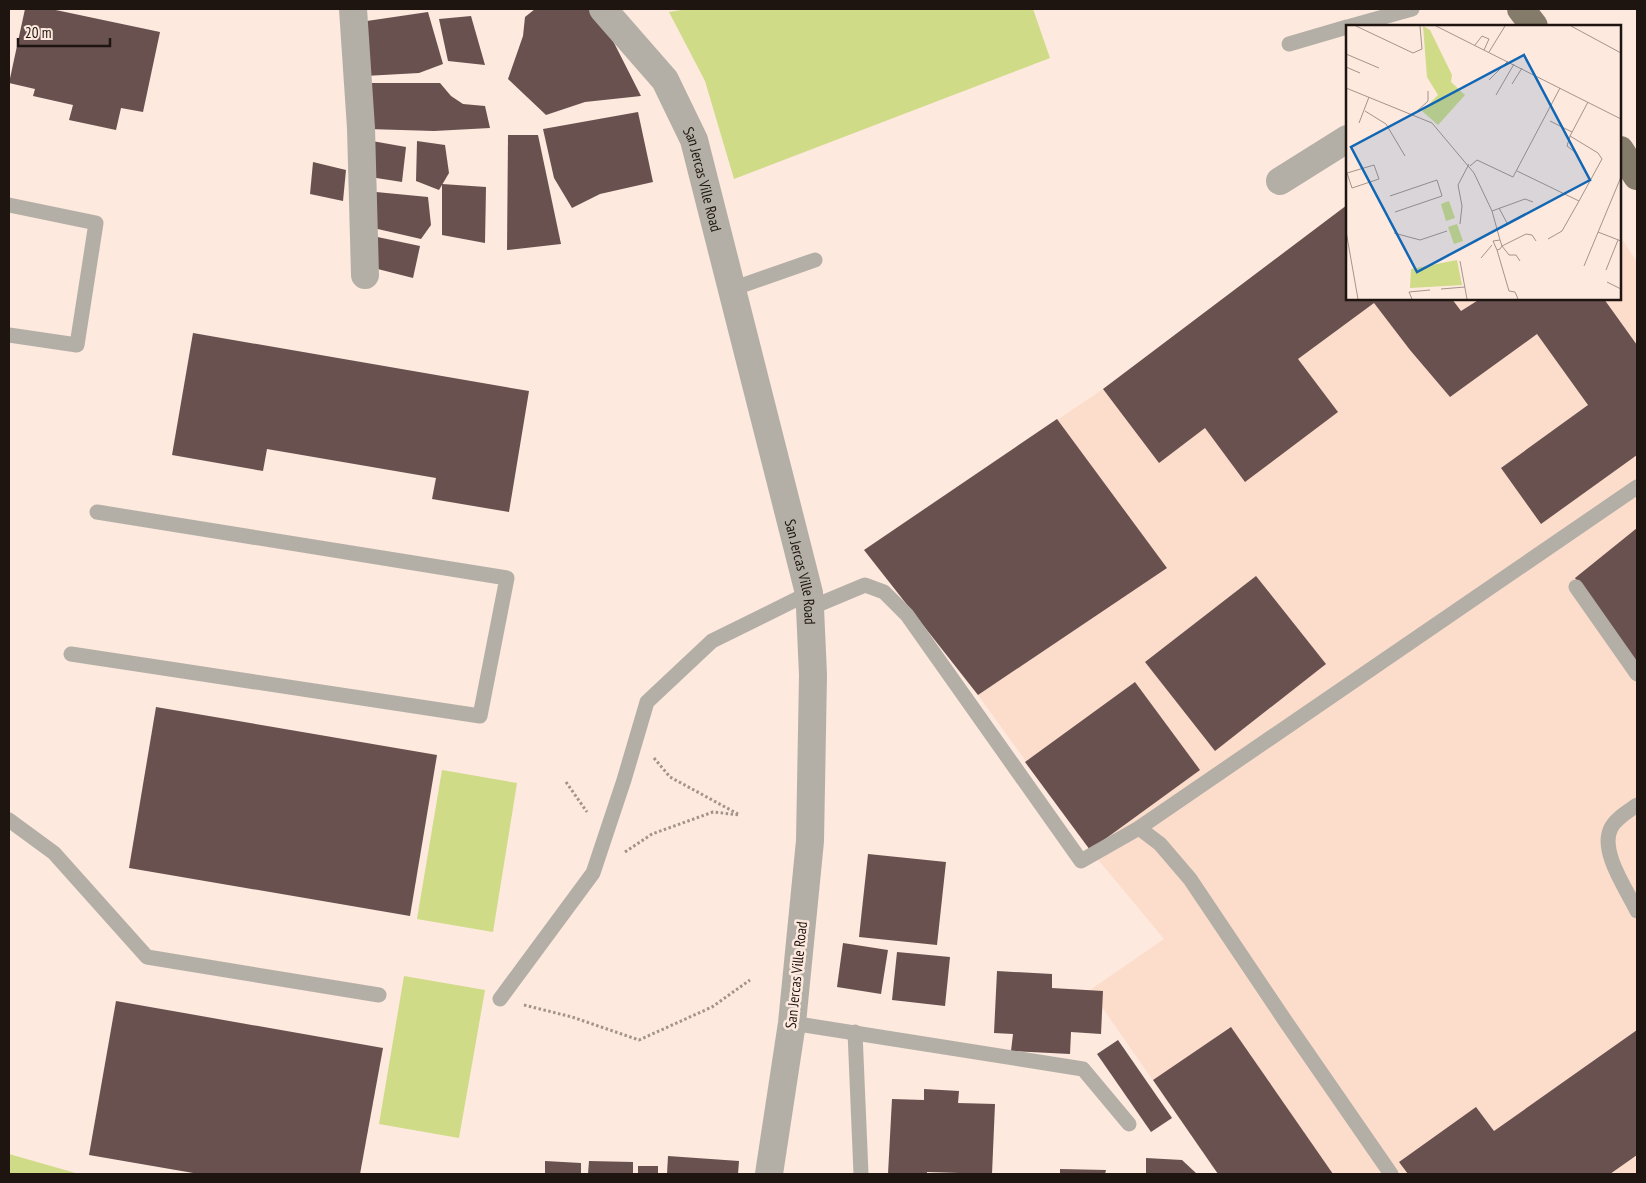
<svg xmlns="http://www.w3.org/2000/svg" width="1646" height="1183" viewBox="0 0 1646 1183" font-family="'PT Sans Narrow',sans-serif">
  <rect width="100%" height="100%" fill="#fde9de"/>
  <polygon fill="#fcddcb" points="1347,205 1347,299 1620,299 1620,236 1637,262 1637,1174 1218,1174 1090,990 1164,939 1090,850 978,695 864,550 1103,389"/>
  <g fill="#cfdb86">
    <polygon points="687,9 1033,9 1050,58 734,179 705,81 669,12"/>
    <polygon points="442,770 517,783 493,932 417,919"/>
    <polygon points="404,976 485,990 459,1138 379,1124"/>
    <polygon points="9,1154 79,1174 9,1174"/>
  </g>
  <g fill="#695150">
    <polygon points="25,9 51,9 160,32 143,112 121,108 116,130 69,120 73,105 33,96 35,89 9,83"/>
    <polygon points="535,9 591,9 609,33 641,96 585,102 546,115 508,79 523,36 525,17"/>
    <polygon points="428,12 443,64 419,73 365,76 360,22"/>
    <polygon points="471,16 485,65 448,61 439,19"/>
    <polygon points="370,83 440,83 451,96 463,104 485,106 490,128 434,131 368,129"/>
    <polygon points="638,112 653,182 600,194 572,208 554,178 543,129"/>
    <polygon points="508,135 538,135 561,244 507,250"/>
    <polygon points="372,141 406,147 402,182 370,177"/>
    <polygon points="417,141 445,145 449,173 439,190 416,181"/>
    <polygon points="313,162 346,170 343,201 310,194"/>
    <polygon points="442,184 486,187 485,243 442,235"/>
    <polygon points="376,192 428,197 431,225 421,239 369,227"/>
    <polygon points="1347,205 1347,299 1452,299 1461,311 1480,299 1604,299 1637,345 1637,455 1541,524 1501,468 1588,405 1537,334 1450,397 1410,350 1374,303 1298,359 1338,412 1245,482 1205,428 1159,463 1103,389"/>
    <polygon points="368,235 420,246 413,278 366,266"/>
    <polygon points="193,333 529,391 509,512 432,499 436,478 267,449 263,471 172,455"/>
    <polygon points="1057,419 1167,568 978,695 864,550"/>
    <polygon points="1637,528 1637,669 1575,578"/>
    <polygon points="1256,576 1326,664 1215,751 1145,662"/>
    <polygon points="1135,682 1200,770 1090,850 1025,762"/>
    <polygon points="156,707 437,755 410,916 129,868"/>
    <polygon points="868,854 946,862 937,945 859,937"/>
    <polygon points="843,943 888,950 881,994 837,987"/>
    <polygon points="897,952 950,957 945,1006 892,1000"/>
    <polygon points="997,971 1052,974 1052,988 1103,991 1101,1034 1071,1032 1070,1054 1011,1051 1013,1034 994,1033"/>
    <polygon points="116,1001 383,1048 360,1174 199,1174 89,1155"/>
    <polygon points="1231,1027 1333,1174 1218,1174 1153,1080"/>
    <polygon points="1637,1030 1637,1155 1610,1174 1408,1174 1399,1162 1476,1107 1494,1131"/>
    <polygon points="1118,1040 1172,1118 1151,1132 1097,1054"/>
    <polygon points="924,1089 959,1091 958,1103 995,1104 992,1174 927,1172 927,1174 888,1174 892,1099 924,1100"/>
    <polygon points="668,1156 739,1161 738,1174 667,1174"/>
    <polygon points="1146,1158 1182,1160 1197,1174 1146,1174"/>
    <polygon points="545,1161 581,1163 581,1174 545,1174"/>
    <polygon points="589,1161 633,1162 633,1174 588,1174"/>
    <rect x="638" y="1166" width="20" height="8"/>
    <polygon points="1060,1169 1106,1170 1105,1174 1060,1174"/>
  </g>
  <g fill="none" stroke-linecap="round" stroke-linejoin="round">
    <g stroke="#a2938b" stroke-width="3" stroke-dasharray="2.5 2.5" stroke-linecap="butt">
      <polyline points="654,758 670,777 738,814"/>
      <polyline points="566,782 587,812"/>
      <polyline points="625,852 652,834 713,812 740,815"/>
      <polyline points="524,1005 572,1017 639,1040 712,1007 750,980"/>
    </g>
    <g stroke="#b4afa6" stroke-width="15">
      <polyline points="1351,26 1412,9"/>
      <polyline points="1289,44 1347,27"/>
      <polyline points="9,205 96,223 77,345 9,335"/>
      <polyline points="732,289 815,260"/>
      <polyline points="1576,587 1637,674"/>
      <polyline points="810,608 865,585 884,592 907,615 1081,861 1139,828 1637,487"/>
      <polyline points="71,654 480,716 507,578 97,512"/>
      <path d="M1637,805C1629,811 1616,818 1611,828C1599,851 1627,890 1637,911"/>
      <polyline points="9,820 54,853 147,957 379,995"/>
      <polyline points="1139,828 1160,844 1190,879 1286,1022 1391,1174"/>
      <polyline points="500,999 593,873 624,780 647,702 712,641 809,593"/>
      <polyline points="792,1023 1083,1069 1129,1124"/>
      <polyline points="855,1032 861,1174"/>
    </g>
    <g stroke="#b4afa6" stroke-width="28">
      <polyline points="353,9 361,128 365,275"/>
      <path id="s1" d="M603,9L665,80L694,140L809,593L810,608L813,675L810,841L792,1023L769,1174"/>
      <polyline points="1280,181 1347,139"/>
    </g>
    <g stroke="#847b6a" stroke-width="28">
      <polyline points="1521,9 1534,26"/>
      <polyline points="1620,150 1637,176"/>
    </g>
  </g>
  <g text-anchor="middle" dominant-baseline="central" stroke-width="5" stroke-linejoin="round" paint-order="stroke">
    <g font-size="15" fill="#1e1511" stroke="#fde9de">
      <text stroke="none"><textPath href="#s1" startOffset="201">San Jercas Ville Road</textPath></text>
      <text stroke="none"><textPath href="#s1" startOffset="606">San Jercas Ville Road</textPath></text>
      <text transform="translate(796 975) rotate(-84)">San Jercas Ville Road</text>
    </g>
  </g>
  <g transform="translate(1346 25)">
    <rect width="275" height="275" fill="#fde9de"/>
    <path d="M77,1L84,5L106,50L105,57L119,70L92,100L76,86L92,70L81,52ZM103,176L109,193L100,196L95,179ZM111,199L117,216L108,219L102,202ZM111,235L116,260L64,263L65,244Z" fill="#cfdb86"/>
    <path fill="none" stroke="#a4948c" stroke-width="1" d="M10,1L67,28L76,24L74,1M90,1L275,94M225,1L275,28M129,20L136,11L143,14L138,25M143,27L159,1M0,29L33,43M0,42L14,48M143,55L162,36M166,59L176,43M0,63L86,98L128,148L146,186L154,215M150,70L168,39M19,86L40,99L59,131M68,89L82,76V66M204,96L226,107M13,98L23,72M224,111L221,121L229,127M28,140L33,154L6,163L1,148ZM124,141L131,135L167,152L214,63M171,146L233,176L256,134L252,128L224,111L242,77M44,171L91,155L96,171L49,187M153,183L161,198M146,186L179,174L187,177M114,199L116,181L112,160L123,139M0,206L12,274M252,207L275,216M48,208L74,215L101,206M202,214L216,206L233,176M151,225L163,266L169,267L172,274M135,233L146,220M114,236L121,274M174,236L170,230H163L156,221L154,215L147,216L151,225L154,224L156,221L180,209L186,210L190,216M238,241L275,152M260,245L272,215M261,257L275,264M95,264L119,262M66,274L63,267L84,265"/>
    <path fill="#1167b4" fill-opacity="0.15" stroke="#1167b4" stroke-width="2.5" d="M178,30L244,155L71,247L5,122Z"/>
    <rect width="275" height="275" fill="none" stroke="#1e1511" stroke-width="2.5"/>
  </g>
  <rect width="1646" height="1183" fill="none" stroke="#1e1511" stroke-width="20"/>
  <path d="M18 38v8h92v-8" fill="none" stroke="#1e1511" stroke-width="2.5"/>
  <text x="25" y="38" font-size="15" fill="#1e1511" stroke="#fde9de" stroke-width="4" paint-order="stroke">20 m</text>
</svg>
